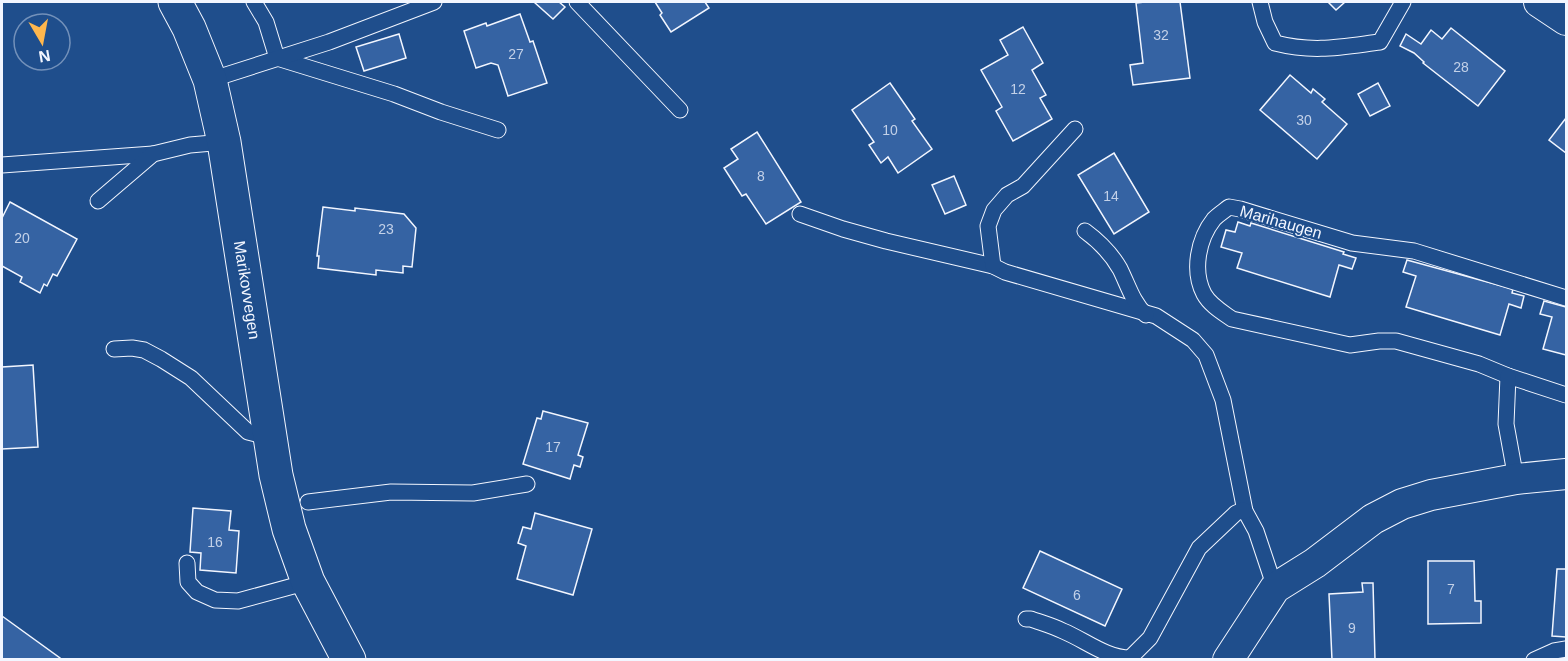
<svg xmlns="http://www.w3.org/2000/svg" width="1568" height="661" viewBox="0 0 1568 661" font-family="Arial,sans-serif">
  <rect width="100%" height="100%" fill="#1f4e8c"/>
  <g fill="#3563a3" stroke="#f2f6ff" stroke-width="1.5">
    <polygon points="534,2 559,2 565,7 553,19"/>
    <polygon points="655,2 705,2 709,8 671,32 660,15 662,13"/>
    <polygon points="1145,2 1180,2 1190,78 1133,85 1130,65 1143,63 1136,3"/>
    <polygon points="1328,2 1345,2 1336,10"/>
    <polygon points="520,14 530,42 533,41 547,83 508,96 498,65 491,63 476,68 464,31 486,23 487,26"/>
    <polygon points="1023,27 1043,63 1032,70 1046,95 1040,98 1052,119 1013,141 996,111 1002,107 981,70 1008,55 1000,40"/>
    <polygon points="1451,28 1505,71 1478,106 1423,63 1424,62 1414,53 1400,46 1406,34 1421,44 1431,30 1442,39"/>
    <polygon points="399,34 406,58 364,71 356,47"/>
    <polygon points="1290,75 1311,93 1313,89 1325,99 1322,102 1347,124 1317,159 1260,110"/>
    <polygon points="890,83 915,119 912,121 932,149 898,173 888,157 881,163 869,145 874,142 852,110"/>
    <polygon points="1378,83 1390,106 1370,116 1358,94"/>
    <polygon points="1566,118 1566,153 1549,140"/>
    <polygon points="757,132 801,202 766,224 746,194 742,196 724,168 738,159 731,149"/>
    <polygon points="1114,153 1149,212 1114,234 1078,175"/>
    <polygon points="954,176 966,205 945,214 932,185"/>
    <polygon points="10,202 77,239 57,276 53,274 47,286 44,284 40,293 20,282 22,277 2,266 2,218"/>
    <polygon points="323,207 355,211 355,208 404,214 416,228 412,267 403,266 403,273 376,270 376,275 318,268 319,256 317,256"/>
    <polygon points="1238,222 1250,226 1251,223 1344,252 1343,254 1356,258 1352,269 1339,265 1330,297 1237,268 1242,253 1221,247 1226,230 1235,232"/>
    <polygon points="1407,260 1513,289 1512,293 1524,296 1521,308 1509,304 1500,335 1406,307 1416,276 1403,272"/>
    <polygon points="1544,301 1566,307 1566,355 1543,349 1552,317 1540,314"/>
    <polygon points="33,365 38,447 2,449 2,367"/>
    <polygon points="543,411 588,423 578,455 583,457 580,467 574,465 570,479 523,464 537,418 541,419"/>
    <polygon points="193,508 231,511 229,530 239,531 236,573 200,570 201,553 190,552"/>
    <polygon points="535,513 592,529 573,595 517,579 526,546 518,543 523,527 531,529"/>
    <polygon points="1040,551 1122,589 1105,626 1023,588"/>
    <polygon points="1428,561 1474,561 1475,601 1481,601 1481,623 1428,624"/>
    <polygon points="1557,569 1566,569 1566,637 1552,636"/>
    <polygon points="1362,583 1373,583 1375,660 1332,660 1329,594 1363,592"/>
    <polygon points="2,616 60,658 59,660 2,660"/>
  </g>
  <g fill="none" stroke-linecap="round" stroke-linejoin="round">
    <g stroke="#f2f6ff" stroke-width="17">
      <g id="lane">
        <polyline points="254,2 266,22 277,58 394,94 441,112 498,130"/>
        <polyline points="577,2 680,110"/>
        <path d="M1260,2L1265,22L1275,43C1314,53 1341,47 1380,42L1403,2"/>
        <polyline points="210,80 329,42 434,2"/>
        <polyline points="2,165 153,154"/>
        <polyline points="98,201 153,154 190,145 224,142"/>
        <polyline points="800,214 843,229 886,241 993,266 1005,272 1156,316 1193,340 1206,355 1223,400 1245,511 1256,531 1275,588"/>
        <path d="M1085,231C1100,242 1111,253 1120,269C1128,285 1133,303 1146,315"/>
        <polyline points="993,266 988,226 994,210 1007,195 1023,186 1075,129"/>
        <path d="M1566,298L1414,251L1352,243L1240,209L1229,207C1224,211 1218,215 1214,219C1198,239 1192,271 1204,294C1210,305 1222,312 1232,319L1350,345L1379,341H1396L1479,364L1508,376L1566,395"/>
        <polyline points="114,349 132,348 144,350 161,359 191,378 248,432 271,438"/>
        <polyline points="1508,376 1506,424 1516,479"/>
        <polyline points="308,502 391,492 473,493 527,484"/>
        <polyline points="187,563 188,582 197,592 215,600 238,601 308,582"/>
        <path d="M1026,619H1031C1042,623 1053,626 1063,631C1085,640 1106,658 1130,658L1150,638L1199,548L1236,513L1243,510L1245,511"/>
        <polyline points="1534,660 1554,651 1566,649"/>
      </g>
    </g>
    <g stroke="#f2f6ff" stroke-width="32">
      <g id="street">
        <polyline points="1539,2 1566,20"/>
        <polyline points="1228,660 1275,588 1315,563 1373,519 1402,504 1431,495 1516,479 1566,474"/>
      </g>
    </g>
    <g stroke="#f2f6ff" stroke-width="35">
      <polyline id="secondary" points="175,2 189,28 210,80 224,142 276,475 289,529 308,582 349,660"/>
    </g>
    <use href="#lane" stroke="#1f4e8c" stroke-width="15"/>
    <use href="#street" stroke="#1f4e8c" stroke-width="30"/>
    <use href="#secondary" stroke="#1f4e8c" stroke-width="33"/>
  </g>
  <g text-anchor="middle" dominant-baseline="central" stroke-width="4.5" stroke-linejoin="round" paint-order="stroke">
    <g font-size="14" fill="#c3d1e8">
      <text x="1161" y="35">32</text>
      <text x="516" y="54">27</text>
      <text x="1461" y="67">28</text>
      <text x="1018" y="89">12</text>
      <text x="1304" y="120">30</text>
      <text x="890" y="130">10</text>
      <text x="761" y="176">8</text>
      <text x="1111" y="196">14</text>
      <text x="386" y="229">23</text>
      <text x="22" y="238">20</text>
      <text x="553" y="447">17</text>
      <text x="215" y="542">16</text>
      <text x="1451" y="589">7</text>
      <text x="1077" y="595">6</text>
      <text x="1352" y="628">9</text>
    </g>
    <g font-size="16" fill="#f2f6ff" stroke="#1f4e8c">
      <text transform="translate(1281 222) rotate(16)">Marihaugen</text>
      <text transform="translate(247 290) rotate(81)">Marikovvegen</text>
    </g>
  </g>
  <rect width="1568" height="661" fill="none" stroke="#f2f6ff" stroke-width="6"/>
  <g transform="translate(42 42) rotate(170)"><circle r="28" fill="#1f4e8c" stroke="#7391ba" stroke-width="1.5"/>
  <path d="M0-4.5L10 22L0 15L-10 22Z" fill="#ffb74d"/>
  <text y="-9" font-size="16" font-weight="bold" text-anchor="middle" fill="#f2f6ff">N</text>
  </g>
</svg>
